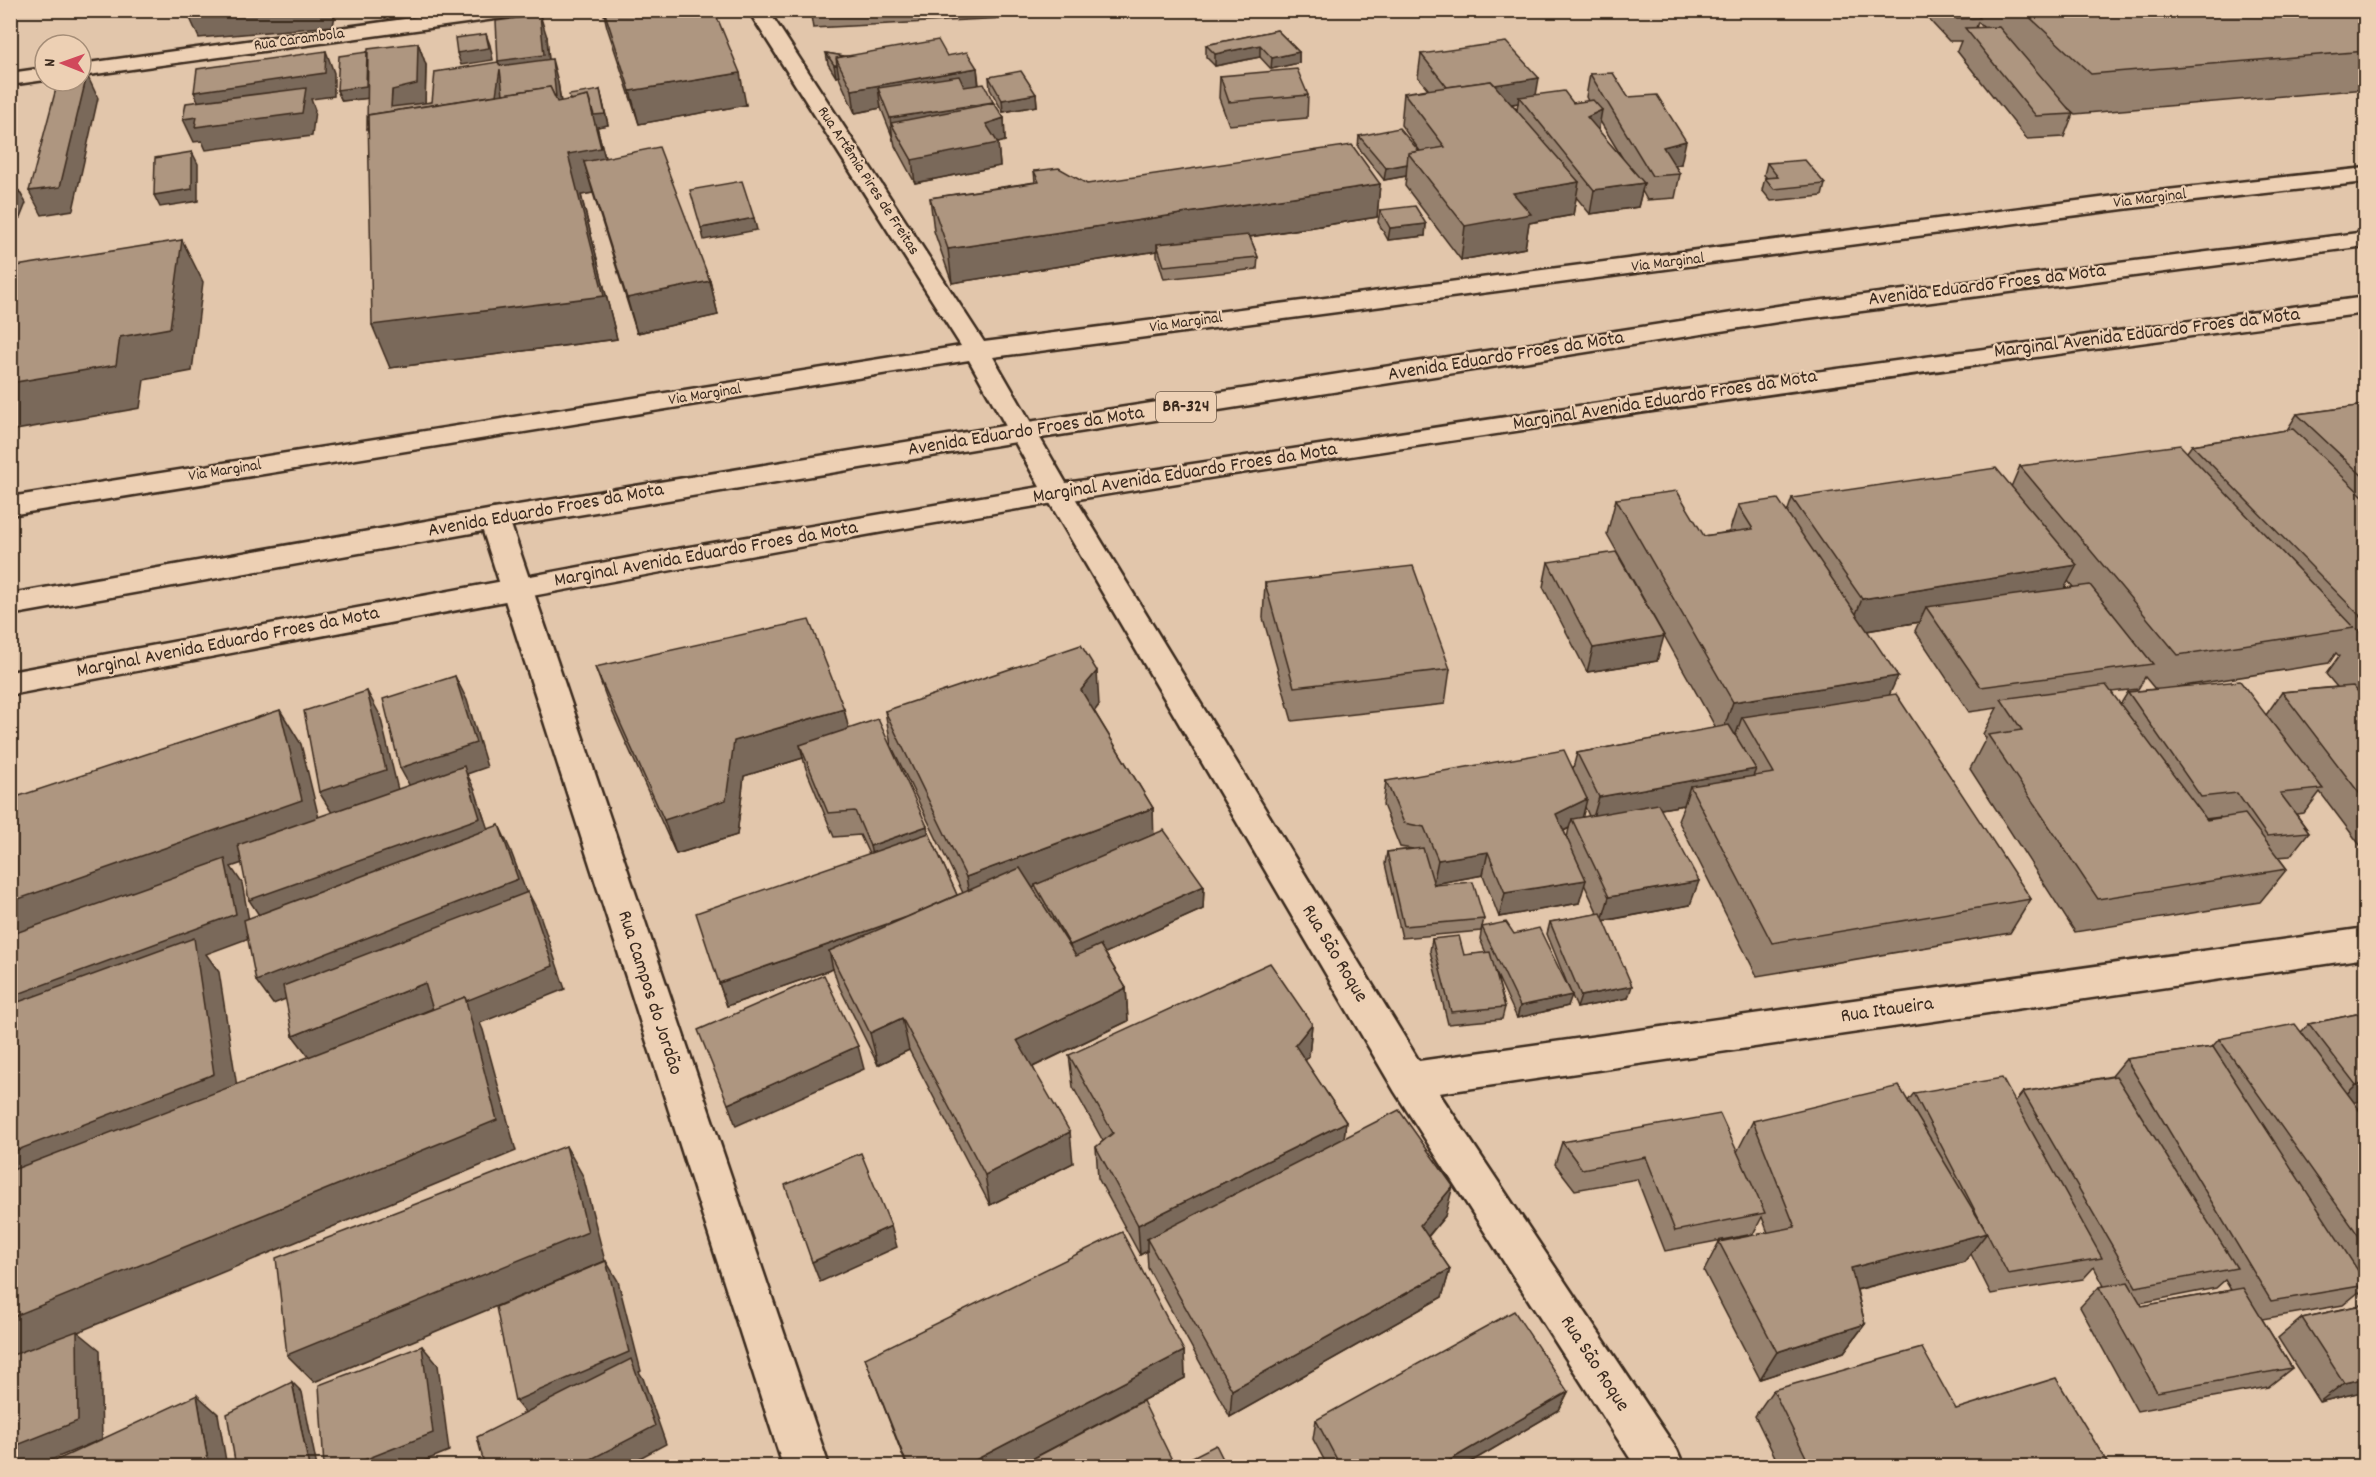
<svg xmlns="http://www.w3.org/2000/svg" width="2376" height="1477" viewBox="0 0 2376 1477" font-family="Dekko,sans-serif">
  <rect width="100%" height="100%" fill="#e2c6ab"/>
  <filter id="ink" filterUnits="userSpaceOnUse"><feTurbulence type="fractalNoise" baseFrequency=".0167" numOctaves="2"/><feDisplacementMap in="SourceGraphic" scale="12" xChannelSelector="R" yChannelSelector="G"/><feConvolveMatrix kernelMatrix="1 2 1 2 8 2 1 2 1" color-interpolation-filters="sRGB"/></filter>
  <g filter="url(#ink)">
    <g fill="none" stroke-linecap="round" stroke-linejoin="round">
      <g stroke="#3b2a1e" stroke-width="5">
        <g id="minor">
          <polygon points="469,10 527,10 517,16 81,76 81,64"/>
          <polygon points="45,68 45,80 10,85 10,73"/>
          <polygon points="1058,484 1068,486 1072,493 1419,1061 2366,928 2366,958 1439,1093 1677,1450 1684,1466 1635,1466 1395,1092 1044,493 1048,486"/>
          <polygon points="494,509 504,512 509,519 829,1466 783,1466 479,519 484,512"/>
        </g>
      </g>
      <g stroke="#3b2a1e" stroke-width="5">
        <path id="tertiary" d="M748,10H768L984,342L2131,194L2366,168V182L2131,208L993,357L1066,483L1712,386L2366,297V313C1930,370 1494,431 1060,502C709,560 360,629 10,695V672L666,551L1040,487L969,360L10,515V497L961,346Z"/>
      </g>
      <g stroke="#3b2a1e" stroke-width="5">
        <polygon id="trunk" points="2366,232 2366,246 1784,321 1022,441 494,529 10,615 10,594 494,509 1022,423 1784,305"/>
      </g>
      <use href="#minor" fill="#edd0b4" fill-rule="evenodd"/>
      <use href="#tertiary" fill="#edd0b4" fill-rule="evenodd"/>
      <use href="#trunk" fill="#edd0b4" fill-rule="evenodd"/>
    </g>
    <g fill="#96816e" stroke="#3b2a1e" stroke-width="1.5" fill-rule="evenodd">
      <polygon points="603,10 714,10 746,105 639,124 607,27"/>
      <polygon points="810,10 1158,10 813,28"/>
      <polygon points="1430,10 1485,10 1485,13 1433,17"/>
      <path d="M1920,10H2366V89L2075,114L2067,107L2073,114L2064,137L2027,139L1957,51L1961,41H1949ZM1978,22L1984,28H1976Z"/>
      <polygon points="1277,30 1299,52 1299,63 1271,69 1260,57 1215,66 1206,57 1206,45"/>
      <polygon points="547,37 549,60 558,82 561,102 570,100 600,90 608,125 597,127 605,158 710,281 718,315 637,333 593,193 581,195 617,339 390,368 369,133 368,98 342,101 337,90 367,52 418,43 426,65 425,103 432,102 500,66"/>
      <polygon points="826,53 844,56 947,56 977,68 979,84 1004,118 1005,141 998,143 1000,166 915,183 895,146 894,141 881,108 855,113 840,80 839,76 836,77 828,64"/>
      <path d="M1421,54L1536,95L1573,103L1588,101L1586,97L1590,74L1628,97L1681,164L1675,165L1680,174L1675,198L1647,200L1642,191L1638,207L1590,214L1576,197L1573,215L1529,223L1525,248L1461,260L1405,186L1406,176L1384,180L1358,147L1359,136L1420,151L1401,125L1404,93L1428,89L1418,77ZM1518,103L1517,110L1512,104ZM1600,121L1623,159L1598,130Z"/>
      <polygon points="1220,76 1308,95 1307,118 1229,125 1219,98"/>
      <polygon points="989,77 1036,94 1037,106 1003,112 990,89"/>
      <polygon points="1767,163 1825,184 1822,196 1771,201 1762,190 1765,178 1767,178 1764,175"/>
      <polygon points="1034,171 1087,184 1380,184 1377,217 1250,237 1258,257 1257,269 1164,279 1157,256 1157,251 952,283 934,231 930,198 1035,182"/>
      <polygon points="1380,210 1426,224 1425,236 1388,240 1378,222"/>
      <path d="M2366,405V853L2320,792L2304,813L2296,814L2309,832L2290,856L2278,857L2287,869L2260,902L2075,932L1970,769L1986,738L1983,734L1997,708L1969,712L1915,631L1919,622L1867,631L1889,695L2031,899L2010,933L1757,976L1678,820L1684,805L1660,809L1690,905L1604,921L1628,998L1577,1008L1547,934L1550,922L1598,914L1584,884L1579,903L1499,917L1483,875L1433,884L1434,885L1484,919L1481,931L1402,938L1385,864L1387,852L1413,849L1400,847L1383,805L1386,781L1573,768L1577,753L1716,728L1607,534L1616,499L1704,536L1729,532L1738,505L1787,513L1792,498L2011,487L2020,466L2187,452L2192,445L2287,430L2297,414ZM2068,581L2073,587L2064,588ZM2336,653L2339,656L2326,674L2337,687L2282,692L2266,715L2177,687L2329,663ZM2145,677L2155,689L2128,692L2120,705L2111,692L2138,689ZM1585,807L1589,816L1582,817ZM2220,817V818L2207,820L2205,819ZM1569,828L1567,838L1564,831Z"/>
      <polygon points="1548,562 1657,661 1587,672 1543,587"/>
      <polygon points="1265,583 1450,669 1445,704 1292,721 1263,618"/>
      <polygon points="595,667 844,709 848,729 929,833 957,895 963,893 891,745 885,711 1099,705 1094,711 1153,808 1153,834 1204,886 1203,909 1105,953 1126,988 1128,1021 1033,1067 1073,1163 990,1205 909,1050 878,1065 838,984 833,969 727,1006 719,983 869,854 860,835 834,837 806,769 803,758 744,776 737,835 676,854 608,702"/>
      <polygon points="1482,927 1514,934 1568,1006 1517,1018 1496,973 1505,1007 1502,1019 1448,1024 1430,951 1432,939 1464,955 1486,953 1480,939"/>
      <path d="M2366,1012L2354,1102L2358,1109L2366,1107V1301L2359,1292L2343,1305L2262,1319L2292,1368L2268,1387L2137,1411L2080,1307L2099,1287L2104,1286L2094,1267L2083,1279L1991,1294L1971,1254L1964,1262L1857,1290L1865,1324L1844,1352L1760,1379L1704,1271L1719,1242L1768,1233L1762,1217L1753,1234L1665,1251L1637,1179L1575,1190L1555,1164L1562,1142L1740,1160L1737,1152L1753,1121L1908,1101L1914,1093L2015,1102L2023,1092L2112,1076L2126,1059L2212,1047L2219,1039L2301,1032L2309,1024ZM2225,1280L2231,1290L2142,1306L2140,1303L2216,1288Z"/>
      <polygon points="1312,1024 1309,1056 1305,1061 1346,1122 1344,1138 1445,1216 1428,1237 1450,1269 1442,1297 1230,1417 1148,1268 1147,1251 1140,1255 1098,1178 1096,1147 1103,1141 1073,1087 1069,1055"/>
      <polygon points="2366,1304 2366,1391 2319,1402 2278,1338 2302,1318"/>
      <polygon points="1184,1351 1185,1378 1017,1467 907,1467 865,1358"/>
      <polygon points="1773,1390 1956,1409 2110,1467 1780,1467 1755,1416"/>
      <polygon points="1568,1392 1559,1410 1462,1467 1328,1467 1313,1439 1316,1420"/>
    </g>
    <g fill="#7a695a" stroke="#3b2a1e" stroke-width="1.5">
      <polygon points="249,10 333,10 335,16 333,26 199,38 189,16"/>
      <polygon points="540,15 547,37 550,77 505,83 498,61"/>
      <polygon points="486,34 490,45 493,60 461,65 457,53"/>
      <polygon points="418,43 426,65 425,107 400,125 500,69 552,59 558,82 563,119 376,152 367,129 391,107 392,90"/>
      <polygon points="1260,45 1260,57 1215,66 1215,54"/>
      <polygon points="326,51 334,73 334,96 311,99 315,110 312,136 206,150 202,141 194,142 183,119 204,115 194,92"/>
      <polygon points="367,52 371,98 342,101 337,90"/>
      <polygon points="1299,52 1299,63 1271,69 1272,58"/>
      <polygon points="834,65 837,65 839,76 836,77"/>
      <polygon points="977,68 979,91 878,88 881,108 855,113 852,90"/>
      <polygon points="740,73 746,105 639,124 630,91"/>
      <polygon points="87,75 98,98 73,210 42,215 29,191"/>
      <polygon points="1539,78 1535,101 1519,97 1518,103 1449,114 1451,91"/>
      <polygon points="600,90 608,125 597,127 613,189 584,162 593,193 581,195 617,339 390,368 372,325 568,154 576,130"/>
      <polygon points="1036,94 1037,106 1003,112 1002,100"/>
      <polygon points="993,102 995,121 1004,118 1005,141 998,143 1000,166 915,183 912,160 891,123 893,141 890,118"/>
      <polygon points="1602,110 1598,133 1587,117"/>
      <polygon points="1686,141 1681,164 1658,170 1663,147"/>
      <polygon points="192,152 198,164 198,201 160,207 154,195"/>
      <polygon points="1407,164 1406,176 1384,180 1386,168"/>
      <polygon points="1579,182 1573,215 1529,223 1525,248 1461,260 1465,226 1513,193"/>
      <polygon points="1644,183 1638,207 1590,214 1594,190"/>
      <polygon points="1380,184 1377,217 1159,251 1157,244 1157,251 952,283 948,249"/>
      <polygon points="19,191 26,203 20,218 10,219 10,206"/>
      <polygon points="754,218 757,230 704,240 701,228"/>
      <polygon points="1426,224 1425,236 1388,240 1390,228"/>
      <polygon points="182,240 203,282 192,371 144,380 140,408 10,431 10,383 120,337"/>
      <polygon points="710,281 718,315 637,333 627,298"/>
      <polygon points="2077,565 2058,600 1926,607 1919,622 1848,634 1862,599"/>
      <polygon points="1664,636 1657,661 1587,672 1593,648"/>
      <polygon points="1097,671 1099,705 1084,725 1081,690"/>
      <polygon points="455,676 467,700 487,767 467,774 475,790 492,842 265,924 249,900 413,792 400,768"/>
      <polygon points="1898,676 1882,711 1742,717 1736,734 1721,736 1733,702"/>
      <polygon points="367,691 380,715 399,794 334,816 319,792"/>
      <polygon points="844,709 852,743 800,745 803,758 744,776 737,835 676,854 664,820 734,741"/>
      <polygon points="280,710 301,744 323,835 231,867 242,883 252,937 206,954 219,972 240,1106 10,1196 10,902"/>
      <polygon points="1756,769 1746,794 1690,786 1684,805 1592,821 1599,797"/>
      <polygon points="1587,799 1581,823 1572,819 1569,828 1550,838 1556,814"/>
      <polygon points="1153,808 1154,842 1035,885 1035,887 972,911 966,877"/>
      <polygon points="499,825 510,849 530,902 273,1004 256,981"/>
      <polygon points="927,826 932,850 875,870 870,846"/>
      <polygon points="1488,852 1483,875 1433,884 1438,860"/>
      <polygon points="1586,880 1579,903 1499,917 1505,893"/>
      <polygon points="1699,881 1690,905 1602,921 1609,897"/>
      <polygon points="1204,886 1203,909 1072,968 1070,945"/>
      <polygon points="528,892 540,915 565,989 480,1023 483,1030 516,1151 78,1332 100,1350 102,1439 34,1467 10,1467 10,1318 434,1014"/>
      <polygon points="958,899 829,951 833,969 727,1006 719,983"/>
      <polygon points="425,983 439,1006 310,1058 293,1036"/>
      <polygon points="1632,986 1628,998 1577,1008 1581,996"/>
      <polygon points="1126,988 1128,1021 1022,1072 1017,1040"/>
      <polygon points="1572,995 1568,1006 1517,1018 1520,1006"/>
      <polygon points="902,1018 909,1050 878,1065 870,1033"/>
      <polygon points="1312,1024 1309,1056 1292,1077 1295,1045"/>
      <polygon points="858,1046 864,1069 736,1126 728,1104"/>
      <polygon points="2366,1082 2366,1100 2333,1107 2356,1085"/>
      <polygon points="1346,1122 1342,1153 1147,1239 1147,1251 1140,1255 1138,1225"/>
      <polygon points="1070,1132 1073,1163 990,1205 985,1175"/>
      <polygon points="566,1146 583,1176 605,1261 314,1382 287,1355"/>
      <polygon points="1453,1186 1445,1216 1413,1254 1420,1225"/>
      <polygon points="891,1226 897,1247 820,1282 812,1262"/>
      <polygon points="1987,1233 1964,1262 1832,1296 1851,1268"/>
      <polygon points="606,1261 618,1281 641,1371 639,1372 643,1378 666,1444 623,1467 576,1467 530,1419 515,1401"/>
      <polygon points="1450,1269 1442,1297 1230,1417 1232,1390"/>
      <polygon points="1865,1324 1844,1352 1760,1379 1777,1352"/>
      <polygon points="422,1346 438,1365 449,1451 409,1467 346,1467"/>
      <polygon points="1184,1351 1185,1378 1017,1467 962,1467"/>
      <polygon points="2366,1378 2366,1391 2319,1402 2344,1383"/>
      <polygon points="292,1382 302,1392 317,1467 309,1467"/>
      <polygon points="1568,1392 1559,1410 1462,1467 1438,1467"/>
      <polygon points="197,1395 218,1414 227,1467 209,1467"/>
    </g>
    <g fill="#ae9680" stroke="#3b2a1e" stroke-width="1.5">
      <polygon points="191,10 249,10 189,16"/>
      <polygon points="604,10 714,10 740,73 630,91"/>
      <polygon points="1948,10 1973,10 1980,18 1957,19"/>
      <polygon points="2022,10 2366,10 2366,51 2091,74"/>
      <polygon points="540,15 544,55 498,61 496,21"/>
      <polygon points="1999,27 2073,114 2036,116 1965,28"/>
      <polygon points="1277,30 1299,52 1272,58 1260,45 1215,54 1206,45"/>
      <polygon points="486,34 489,48 457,53 455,38"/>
      <polygon points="938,40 947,56 967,52 977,68 852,90 836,58"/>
      <polygon points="1506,42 1539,78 1495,85 1491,81 1447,87 1421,54"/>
      <polygon points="418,43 417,84 392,90 391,107 432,102 435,72 498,62 500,66 552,59 556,97 555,97 550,87 503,94 500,69 496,95 368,115 369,129 367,129 368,49"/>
      <polygon points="326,51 325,73 194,92 197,69"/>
      <polygon points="367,52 366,86 337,90 339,56"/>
      <polygon points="826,53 844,56 836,58 837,65 834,65"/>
      <polygon points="1297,69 1308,95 1229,102 1220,76"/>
      <polygon points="1021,71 1036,94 1002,100 989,77"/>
      <polygon points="1613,73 1628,97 1657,95 1686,141 1663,147 1680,174 1652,176 1590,74"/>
      <polygon points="87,75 60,187 29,191 58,81 81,81 81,76"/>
      <polygon points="959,76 964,87 984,84 993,102 890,118 878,88"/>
      <polygon points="1491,81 1579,182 1513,193 1531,214 1465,226 1408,153 1445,147 1404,93"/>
      <polygon points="550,87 557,102 588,96 601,148 568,154 604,296 372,325 368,115"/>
      <polygon points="306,88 302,113 195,127 197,117 183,119 186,103"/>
      <polygon points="600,90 605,114 594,115 588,96 570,100 569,95"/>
      <polygon points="1564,91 1573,103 1593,100 1602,110 1587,117 1644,183 1594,190 1519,97"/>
      <polygon points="994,103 1004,118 986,124 998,143 912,160 891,123"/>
      <polygon points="1399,128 1419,151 1408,153 1407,164 1386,168 1359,136"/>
      <polygon points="1352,145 1380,184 948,249 930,198 1039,182 1034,171 1059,168 1087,184"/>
      <polygon points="659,147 710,281 627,298 584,162"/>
      <polygon points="192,152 192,189 154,195 155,158"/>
      <polygon points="1805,160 1825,184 1774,189 1765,178 1778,177 1767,163"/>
      <polygon points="742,181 754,218 701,228 690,190"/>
      <polygon points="19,191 13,206 10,206 10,192"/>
      <polygon points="1415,206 1426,224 1390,228 1380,210"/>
      <polygon points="1249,235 1258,257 1164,266 1157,244"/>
      <polygon points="182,240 170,328 120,337 116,365 10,383 10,267"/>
      <polygon points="2366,405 2366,479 2297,414"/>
      <polygon points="2293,429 2366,499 2366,622 2192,445"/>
      <polygon points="2180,445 2354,628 2178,655 2020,466"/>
      <polygon points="1996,468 2077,565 1862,599 1792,498"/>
      <polygon points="1677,491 1704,536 1753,529 1738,505 1778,499 1898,676 1733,702 1616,499"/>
      <polygon points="1616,552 1664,636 1593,648 1548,562"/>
      <polygon points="1413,566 1450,669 1294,687 1265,583"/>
      <polygon points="2090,585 2153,664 1981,687 1926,607"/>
      <polygon points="809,620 844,709 734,741 726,800 664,820 595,667"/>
      <polygon points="2358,630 2366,630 2366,640"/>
      <polygon points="1081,645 1097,671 1081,690 1153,808 966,877 885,711"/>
      <polygon points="455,676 476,743 400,768 383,699"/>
      <polygon points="2240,681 2323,789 2280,793 2309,832 2267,836 2237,793 2201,797 2128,692"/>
      <polygon points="2106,685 2207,820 2245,814 2287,869 2098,899 1988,735 2022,730 2001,699"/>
      <polygon points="2353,686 2366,701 2366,802 2282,692"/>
      <polygon points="367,691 386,770 319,792 304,711"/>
      <polygon points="1896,694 2031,899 1772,943 1690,786 1774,773 1742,717"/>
      <polygon points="280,710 302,800 10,902 10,799"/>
      <polygon points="878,719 927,826 870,846 855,811 828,813 800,745"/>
      <polygon points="1729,725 1756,769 1599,797 1577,753"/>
      <polygon points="1564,750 1587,799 1556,814 1586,880 1505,893 1488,852 1438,860 1424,827 1404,823 1386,781"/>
      <polygon points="464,766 480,818 249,900 238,845"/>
      <polygon points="1658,804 1699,881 1609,897 1572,819"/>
      <polygon points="499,825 518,879 256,981 244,920"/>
      <polygon points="1164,830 1204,886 1070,945 1035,885"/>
      <polygon points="929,833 957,895 907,917 719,983 696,913"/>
      <polygon points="1423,848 1434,885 1473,882 1484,919 1404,926 1387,852"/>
      <polygon points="225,859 236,914 10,997 10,935"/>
      <polygon points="1020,868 1076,956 1100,945 1126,988 1017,1040 1070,1132 985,1175 902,1018 870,1033 829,951"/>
      <polygon points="528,892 553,966 466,1001 465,997 433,1010 425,983 293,1036 283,986"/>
      <polygon points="1601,913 1632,986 1581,996 1550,922"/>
      <polygon points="1506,922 1514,934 1539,928 1572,995 1520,1006 1482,927"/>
      <polygon points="1459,936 1464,955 1490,952 1505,1007 1451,1012 1432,939"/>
      <polygon points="194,938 214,1074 10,1153 10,1005"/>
      <polygon points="1270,963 1312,1024 1295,1045 1346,1122 1138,1225 1096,1147 1113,1133 1069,1055"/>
      <polygon points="824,975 858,1046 728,1104 698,1030"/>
      <polygon points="465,997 497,1120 10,1318 10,1171"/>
      <polygon points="2366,1012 2366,1082 2356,1085 2309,1024"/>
      <polygon points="2295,1024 2366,1118 2366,1246 2219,1039"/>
      <polygon points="2213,1047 2366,1283 2366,1285 2271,1301 2126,1059"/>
      <polygon points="2116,1076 2237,1268 2136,1287 2023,1092"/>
      <polygon points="2002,1078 2102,1258 2008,1274 1914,1093"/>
      <polygon points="1899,1086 1987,1233 1851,1268 1865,1324 1777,1352 1719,1242 1795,1227 1753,1121"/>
      <polygon points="2366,1107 2366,1118 2358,1109"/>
      <polygon points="1399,1110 1453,1186 1420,1225 1450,1269 1232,1390 1147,1239"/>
      <polygon points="1720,1114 1765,1213 1675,1231 1646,1157 1582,1169 1562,1142"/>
      <polygon points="566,1146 588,1232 287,1355 276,1258"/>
      <polygon points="861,1153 891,1226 812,1262 785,1185"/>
      <polygon points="1122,1232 1184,1351 962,1467 908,1467 865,1358"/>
      <polygon points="606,1261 629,1352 515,1401 496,1307"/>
      <polygon points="2128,1282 2142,1306 2243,1288 2292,1368 2157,1392 2099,1287"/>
      <polygon points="2366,1304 2366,1378 2344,1383 2302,1318"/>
      <polygon points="1514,1311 1568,1392 1438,1467 1341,1467 1316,1420"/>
      <polygon points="77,1331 78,1421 10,1448 10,1356"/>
      <polygon points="422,1346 433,1433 346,1467 324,1467 319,1385"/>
      <polygon points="1922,1348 1956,1409 2056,1378 2110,1467 1811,1467 1773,1390"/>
      <polygon points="631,1359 655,1426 576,1467 485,1467 477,1437"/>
      <polygon points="292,1382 309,1467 236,1467 227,1414"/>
      <polygon points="197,1395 209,1467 42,1467"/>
      <polygon points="1143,1401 1175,1466 1216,1445 1227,1467 1017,1467"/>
    </g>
  </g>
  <g text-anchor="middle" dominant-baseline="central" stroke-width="4.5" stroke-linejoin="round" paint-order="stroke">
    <g font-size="16" fill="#3b2a1e" stroke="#edd0b4">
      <text transform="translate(299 40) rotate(-8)">Rua Carambola</text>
      <text transform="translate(868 181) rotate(57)">Rua Artêmia Pires de Freitas</text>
      <text transform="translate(2150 199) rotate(-7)">Via Marginal</text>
      <text transform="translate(1668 263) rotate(-7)">Via Marginal</text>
      <text transform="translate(1186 323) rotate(-8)">Via Marginal</text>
      <text transform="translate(705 395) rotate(-9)">Via Marginal</text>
      <text transform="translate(225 471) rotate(-9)">Via Marginal</text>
    </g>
    <rect fill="#edd0b4" stroke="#705c4b" stroke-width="1.5" x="1156" y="392" width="60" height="30" rx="4.5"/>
    <g font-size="18" font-weight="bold" fill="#3b2a1e">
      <text x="1186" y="407">BR-324</text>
    </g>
    <g font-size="20" fill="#3b2a1e" stroke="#edd0b4">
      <text transform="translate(1987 286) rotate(-7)">Avenida Eduardo Froes da Mota</text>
      <text transform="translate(2147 334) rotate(-7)">Marginal Avenida Eduardo Froes da Mota</text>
      <text transform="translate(1506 357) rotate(-9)">Avenida Eduardo Froes da Mota</text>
      <text transform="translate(1665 401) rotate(-9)">Marginal Avenida Eduardo Froes da Mota</text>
      <text transform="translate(1026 432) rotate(-9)">Avenida Eduardo Froes da Mota</text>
      <text transform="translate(1185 474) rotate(-9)">Marginal Avenida Eduardo Froes da Mota</text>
      <text transform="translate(546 511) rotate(-10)">Avenida Eduardo Froes da Mota</text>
      <text transform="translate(706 555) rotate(-10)">Marginal Avenida Eduardo Froes da Mota</text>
      <text transform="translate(228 643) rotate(-11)">Marginal Avenida Eduardo Froes da Mota</text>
      <text transform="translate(1334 954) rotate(59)">Rua São Roque</text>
      <text transform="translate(649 993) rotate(72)">Rua Campos do Jordão</text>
      <text transform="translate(1887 1011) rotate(-8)">Rua Itaueira</text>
      <text transform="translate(1594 1364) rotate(57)">Rua São Roque</text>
    </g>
  </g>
  <rect width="2376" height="1477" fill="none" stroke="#edd0b4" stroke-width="36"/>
  <rect x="18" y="18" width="2340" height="1441" fill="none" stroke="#3b2a1e" stroke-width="2" filter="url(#ink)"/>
  <g transform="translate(63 63) rotate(271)"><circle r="28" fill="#edd0b4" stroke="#a68e78" stroke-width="1.5"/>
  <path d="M0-4.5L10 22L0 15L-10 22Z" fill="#d1495b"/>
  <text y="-9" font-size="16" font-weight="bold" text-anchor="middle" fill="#3b2a1e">N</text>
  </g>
</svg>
